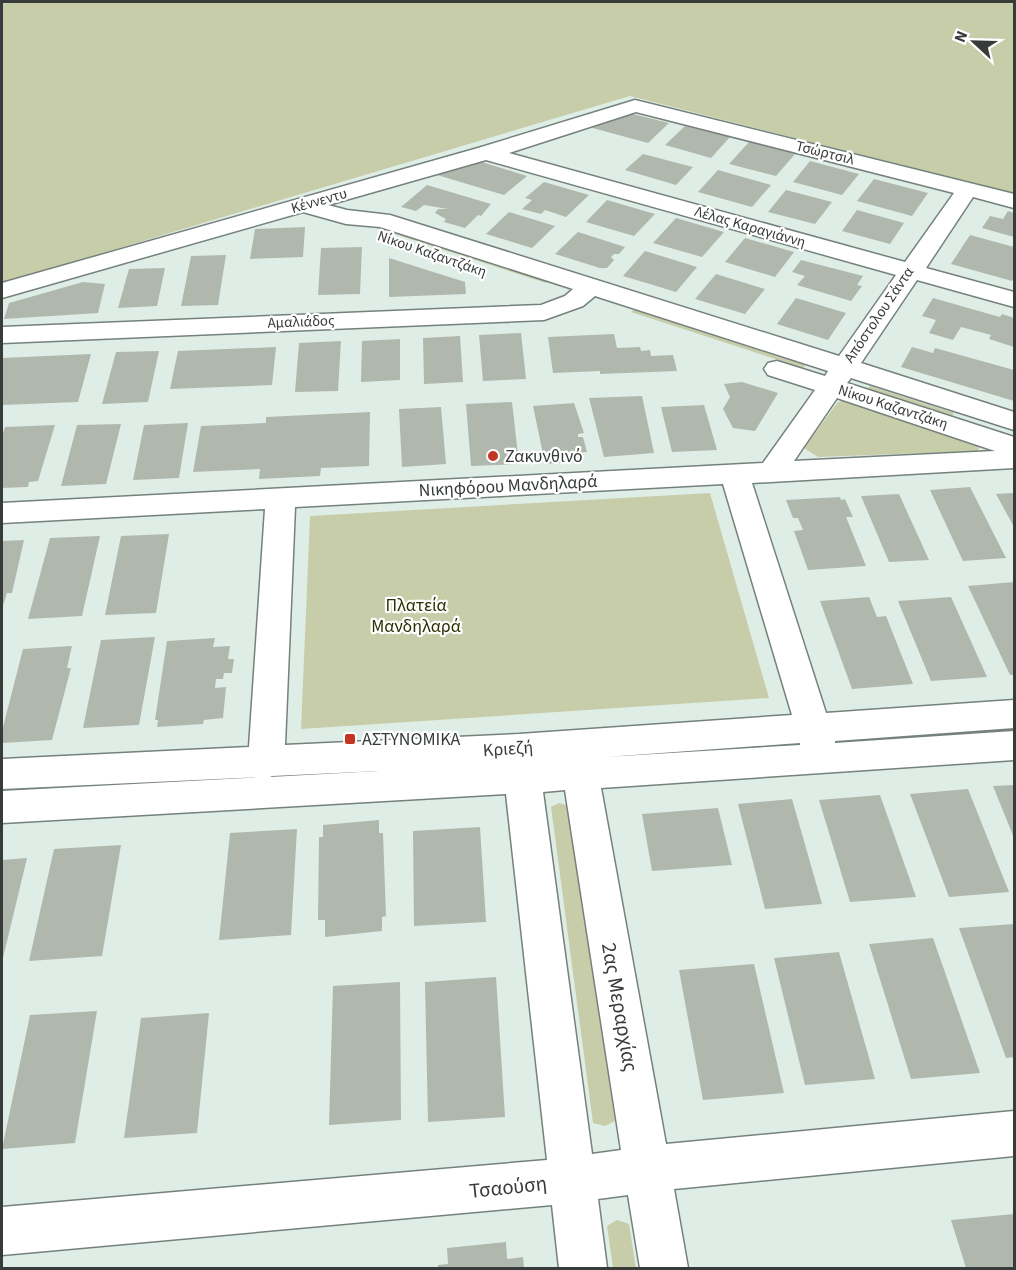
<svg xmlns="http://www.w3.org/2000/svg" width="1016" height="1270" viewBox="0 0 1016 1270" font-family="'Source Sans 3',sans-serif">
  <rect width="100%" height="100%" fill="#dfede7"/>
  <g fill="#c8cda9">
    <polygon points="2,2 1014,2 1014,194 630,96 2,283"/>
    <polygon points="373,223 550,280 546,283 370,226"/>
    <polygon points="635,309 806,364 803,368 631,312"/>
    <polygon points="870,386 954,413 951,417 867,390"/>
    <polygon points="845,399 980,441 978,451 818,457 804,448 837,403"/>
    <polygon points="710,493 769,698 301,729 310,516"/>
    <polygon points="559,803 569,806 615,1121 605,1126 593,1123 551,807"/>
    <polygon points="617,1220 629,1224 636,1268 613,1268 607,1226"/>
  </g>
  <g fill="#b0b8ae">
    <polygon points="633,114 669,123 648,143 589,127"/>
    <polygon points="685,126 730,137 711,158 665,145"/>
    <polygon points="749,142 795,154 776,176 729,164"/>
    <polygon points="643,154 693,167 676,185 625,170"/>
    <polygon points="810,161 859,174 842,195 793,182"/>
    <polygon points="482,162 527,176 504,195 437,175"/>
    <polygon points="718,170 771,185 752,207 698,192"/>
    <polygon points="874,179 928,193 912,216 857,201"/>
    <polygon points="544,182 589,195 566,217 545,210 541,214 522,209 532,200 525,198"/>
    <polygon points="427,185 491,204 481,216 478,215 465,228 444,222 446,219 435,213 438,209 448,209 424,205 416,211 401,207"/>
    <polygon points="786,190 832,202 815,224 768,212"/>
    <polygon points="607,200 655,214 634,236 586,222"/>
    <polygon points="857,210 904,223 890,244 842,231"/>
    <polygon points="1008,211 1014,213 1014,237 982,228 990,216 1003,219"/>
    <polygon points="509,212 555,226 532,248 486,234"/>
    <polygon points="676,218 724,232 702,257 653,243"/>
    <polygon points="305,227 303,257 250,259 255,229"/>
    <polygon points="578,232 622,246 625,247 619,254 614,254 611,257 614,260 607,268 600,268 555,254"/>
    <polygon points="970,235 1014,247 1014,276 1012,281 951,264"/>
    <polygon points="745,238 794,252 775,277 725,262"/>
    <polygon points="362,247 360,294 318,295 321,248"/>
    <polygon points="645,251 697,267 676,292 623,276"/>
    <polygon points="226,255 218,305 181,306 191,256"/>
    <polygon points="389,258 465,282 466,294 389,297"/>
    <polygon points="801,260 863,276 857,285 862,286 851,301 797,285 805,276 792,272"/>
    <polygon points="165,268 157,306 118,308 129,269"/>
    <polygon points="716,274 765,289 745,314 695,299"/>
    <polygon points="83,282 105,284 98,313 4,319 9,303"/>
    <polygon points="796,298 846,313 828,340 777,324"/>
    <polygon points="933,298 1000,317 1002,314 1014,318 1014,347 989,339 991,335 961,327 953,340 929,333 936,320 922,316"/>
    <polygon points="521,333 526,379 483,381 479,335"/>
    <polygon points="614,334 617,348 640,347 641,351 650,350 651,356 673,355 677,371 600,374 600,371 553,373 548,337"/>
    <polygon points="460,336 463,382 424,384 423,338"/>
    <polygon points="400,339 400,380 361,382 362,341"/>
    <polygon points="341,341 338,391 295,392 299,343"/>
    <polygon points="276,347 272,385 170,389 178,351"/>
    <polygon points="912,347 933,353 935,348 1014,370 1014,401 901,367"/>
    <polygon points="159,351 148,402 102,404 116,352"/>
    <polygon points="91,354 78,402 2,405 2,358"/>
    <polygon points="742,382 778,393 755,431 733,428 723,409 730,397 724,384"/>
    <polygon points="642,396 654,453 604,457 589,398"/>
    <polygon points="512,402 519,464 471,466 466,404"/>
    <polygon points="574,403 584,433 578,434 578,437 583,437 587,452 583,452 584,461 545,464 533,406"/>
    <polygon points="704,405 717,450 672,452 661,407"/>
    <polygon points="441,407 446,464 402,467 399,409"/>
    <polygon points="370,412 369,466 321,468 320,476 259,479 260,469 193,472 201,426 266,423 266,417"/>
    <polygon points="188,423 179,478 133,480 144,425"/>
    <polygon points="121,424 106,484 61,486 77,425"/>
    <polygon points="55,425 38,481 29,482 28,487 2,488 2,436 5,427"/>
    <polygon points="970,487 1006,558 963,561 930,490"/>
    <polygon points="1014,493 1014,527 996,494"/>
    <polygon points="899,494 929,560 889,562 861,496"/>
    <polygon points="840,497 841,500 845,499 853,517 846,517 866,566 808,570 794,531 803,530 798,518 793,518 786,500"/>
    <polygon points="169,534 156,613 105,615 121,536"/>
    <polygon points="100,536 82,616 28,619 50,538"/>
    <polygon points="24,540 12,593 7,593 2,609 2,541"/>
    <polygon points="1014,582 1014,675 1010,675 968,586"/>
    <polygon points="869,597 877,617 886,616 913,684 852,689 820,601"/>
    <polygon points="951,597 987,677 931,681 898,601"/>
    <polygon points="155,637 139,725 83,728 101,640"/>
    <polygon points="215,638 213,647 230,646 228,659 234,659 232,673 224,673 223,679 216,679 215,688 226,687 223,718 204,720 203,724 157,727 158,720 155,720 167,641"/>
    <polygon points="72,646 67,668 71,668 52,740 2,743 2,731 23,649"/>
    <polygon points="1014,785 1014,838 993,786"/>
    <polygon points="968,789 1009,892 949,897 910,794"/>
    <polygon points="880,795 916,897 850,902 819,800"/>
    <polygon points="792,799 822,904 765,909 738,804"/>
    <polygon points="718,808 732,865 652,871 642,814"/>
    <polygon points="379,820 379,833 383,833 386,916 382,917 382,931 325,937 325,920 318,920 319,837 323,837 323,825"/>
    <polygon points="480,827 486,922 414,926 413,831"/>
    <polygon points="297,829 291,935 219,940 230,833"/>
    <polygon points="121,845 102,956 29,961 54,849"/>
    <polygon points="27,858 2,962 2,860"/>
    <polygon points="1014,924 1014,1057 1006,1058 959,928"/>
    <polygon points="933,938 980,1073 911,1079 869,944"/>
    <polygon points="839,952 875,1079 805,1085 774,958"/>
    <polygon points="754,964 784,1093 703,1100 679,970"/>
    <polygon points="496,977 505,1117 428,1122 425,982"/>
    <polygon points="400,982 401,1120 329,1125 333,986"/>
    <polygon points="97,1011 75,1143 2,1149 30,1015"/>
    <polygon points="209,1013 197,1133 124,1138 141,1018"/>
    <polygon points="1014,1214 1014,1268 966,1268 951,1220"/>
    <polygon points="506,1242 507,1259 523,1257 524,1268 438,1268 438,1265 448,1264 447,1248"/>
  </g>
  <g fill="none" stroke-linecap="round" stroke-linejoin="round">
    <g stroke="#75817c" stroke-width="3">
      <path id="minor" d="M635,100L1014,194V208L973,197L926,268L1014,292V307L917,280L861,363L1014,412V430L851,378L847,383L1014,437V468L752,483L826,713L1014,700V728L835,741V743L1014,731V760L601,788L666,1144L1014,1111V1156L674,1189L688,1268H640L628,1195L598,1199L607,1268H559L552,1205L2,1255V1207L547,1160L506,794L2,823V791L263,777L2,789V759L249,747L265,509L2,523V503L763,463L815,390L768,375L764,369L768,363L777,361L825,376L828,371L595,296L583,306L544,320L2,343V327L541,305L565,296L573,289L380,227L346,224L303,212L2,298V283L478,148ZM636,112L954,193L905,262L509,153ZM486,160L896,275L839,356L390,215L347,210L328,205ZM837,398L995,451L794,461ZM723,484L792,715L519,734L285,745L295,507ZM800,743V745L606,757ZM379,771L270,777L272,776ZM565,790L621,1150L592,1154L543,792Z"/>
    </g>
    <use href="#minor" fill="#fff" fill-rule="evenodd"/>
  </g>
  <g fill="#c13522" stroke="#fff" stroke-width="2">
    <circle cx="493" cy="456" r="6"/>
    <rect x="344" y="733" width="12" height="12" rx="3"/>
  </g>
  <g text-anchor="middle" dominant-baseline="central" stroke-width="4.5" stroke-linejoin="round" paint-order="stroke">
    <g font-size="15" fill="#373c3a" stroke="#fff">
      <text transform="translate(825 153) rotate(14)">Τσώρτσιλ</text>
      <text transform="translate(319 201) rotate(-16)">Κέννεντυ</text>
      <text transform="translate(750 227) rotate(16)">Λέλας Καραγιάννη</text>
      <text transform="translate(432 254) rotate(19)">Νίκου Καζαντζάκη</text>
      <text transform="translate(879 315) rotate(-56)">Απόστολου Σάντα</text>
      <text transform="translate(301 322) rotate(-2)">Αμαλιάδος</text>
      <text transform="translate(893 407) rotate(18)">Νίκου Καζαντζάκη</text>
    </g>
    <g font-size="18" fill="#373c3a" stroke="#fff" text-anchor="start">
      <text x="505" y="456">Ζακυνθινό</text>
      <text x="362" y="739">ΑΣΤΥΝΟΜΙΚΑ</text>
    </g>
    <g font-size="18" fill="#373c3a" stroke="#fff">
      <text transform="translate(508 486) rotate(-3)">Νικηφόρου Μανδηλαρά</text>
      <text transform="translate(508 749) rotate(-4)">Κριεζή</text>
    </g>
    <g font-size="18" fill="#2c2f02" stroke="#fff">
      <text x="416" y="605">Πλατεία<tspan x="416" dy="21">Μανδηλαρά</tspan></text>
    </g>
    <g font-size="21" fill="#373c3a" stroke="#fff">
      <text transform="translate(620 1007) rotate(80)">2ας Μεραρχίας</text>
      <text transform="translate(508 1187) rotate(-6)">Τσαούση</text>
    </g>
  </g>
  <rect width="1016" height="1270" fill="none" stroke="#373c3a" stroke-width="6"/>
  <g transform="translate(974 42) rotate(292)" stroke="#ffffff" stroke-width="4.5" paint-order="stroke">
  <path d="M0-4.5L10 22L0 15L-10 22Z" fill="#373c3a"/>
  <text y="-9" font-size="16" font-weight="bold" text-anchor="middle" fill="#373c3a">N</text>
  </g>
</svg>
